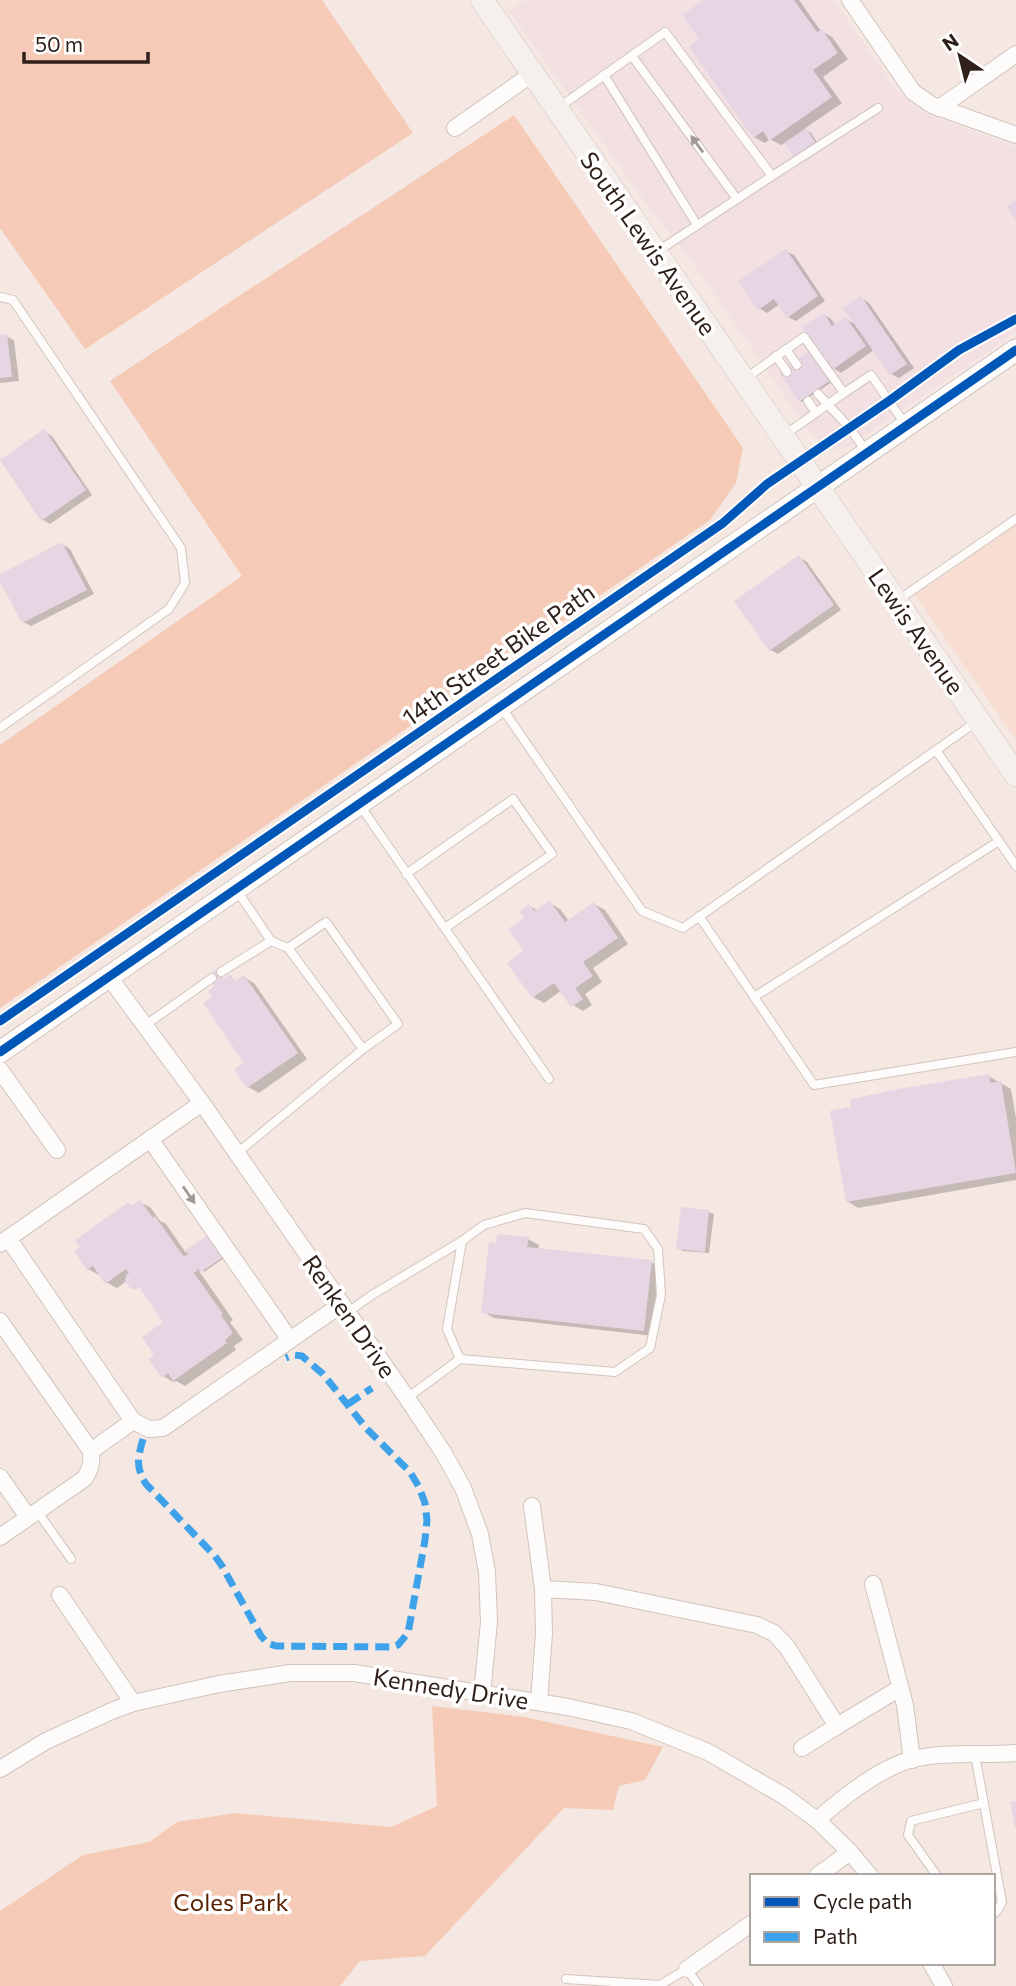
<svg xmlns="http://www.w3.org/2000/svg" width="1016" height="1986" viewBox="0 0 1016 1986" font-family="Commissioner,sans-serif">
  <rect width="100%" height="100%" fill="#f5e8e2"/>
  <polygon fill="#f3e0e3" points="526,0 834,0 897,91 920,111 1016,147 1016,332 850,446 839,450 825,447 808,430 691,260 650,209 509,11"/>
  <polygon fill="#f8ded2" points="1016,525 1016,740 915,595"/>
  <g fill="#f5cab7">
    <polygon points="0,0 322,0 413,133 85,349 0,228"/>
    <polygon points="514,115 743,448 736,483 710,520 0,1008 0,745 242,576 110,381"/>
    <polygon points="432,1706 524,1717 663,1747 645,1780 619,1786 613,1810 564,1808 425,1956 360,1961 340,1986 0,1986 0,1911 83,1855 149,1842 177,1822 235,1813 391,1827 437,1806"/>
  </g>
  <g fill="#0003">
    <polygon points="707,0 799,0 820,30 832,37 848,59 823,77 842,103 804,129 811,133 819,145 800,159 795,156 785,143 781,145 770,139 765,143 754,137 702,40"/>
    <polygon points="786,251 794,255 825,301 796,321 788,317 780,304 767,313 759,308"/>
    <polygon points="861,298 869,303 914,368 899,378 891,374 874,350 841,373 833,368 824,315 831,319 836,326 846,319 858,326"/>
    <polygon points="0,336 6,336 14,340 19,381 0,383"/>
    <polygon points="813,354 832,382 802,402 800,401"/>
    <polygon points="44,432 52,436 92,495 50,524 43,520 3,461"/>
    <polygon points="62,544 70,549 94,594 31,626 23,622 0,576"/>
    <polygon points="799,557 807,562 841,610 778,654 770,650"/>
    <polygon points="550,903 560,909 569,921 594,904 605,910 628,944 593,968 602,982 585,994 592,1005 583,1011 573,1005 562,990 544,1003 533,997 526,952 526,919 530,906 538,911"/>
    <polygon points="219,972 224,980 235,983 244,977 254,983 307,1059 259,1093 248,1087 246,1063 215,997"/>
    <polygon points="988,1076 1011,1089 1016,1118 1016,1180 858,1208 847,1201"/>
    <polygon points="140,1202 151,1208 160,1221 166,1224 186,1253 208,1237 224,1258 204,1272 202,1269 199,1271 233,1320 230,1322 243,1340 234,1346 236,1350 185,1386 176,1381 173,1382 163,1376 166,1322 142,1288 131,1287 127,1281 117,1288 106,1282 100,1274 99,1275 88,1269 129,1204 133,1206"/>
    <polygon points="709,1212 714,1214 709,1253 683,1251 678,1248"/>
    <polygon points="528,1239 539,1245 538,1250 651,1262 662,1268 654,1336 494,1318 483,1312"/>
  </g>
  <g fill="#e6d5e3">
    <polygon points="704,0 794,0 817,32 822,29 838,53 813,70 832,97 769,141 763,131 753,138 689,47 699,39 682,15"/>
    <polygon points="806,128 815,142 794,157 784,143"/>
    <polygon points="1016,200 1016,220 1007,207"/>
    <polygon points="786,249 818,296 787,318 774,299 758,310 738,281"/>
    <polygon points="861,296 907,364 890,375 843,308"/>
    <polygon points="824,313 832,326 846,317 866,346 832,370 802,327"/>
    <polygon points="7,334 12,377 0,378 0,335"/>
    <polygon points="811,350 831,380 799,402 779,372"/>
    <polygon points="44,429 86,490 41,521 0,460"/>
    <polygon points="62,542 87,590 22,623 0,582 0,574"/>
    <polygon points="799,555 834,605 769,651 734,601"/>
    <polygon points="550,901 565,922 594,902 618,938 583,962 593,976 575,988 583,999 571,1007 554,983 532,998 507,963 523,951 508,929 524,918 519,911 529,904 534,911"/>
    <polygon points="217,969 223,979 230,974 235,981 244,975 298,1053 247,1088 234,1069 244,1063 203,1003 212,997 208,991 214,986 207,976"/>
    <polygon points="989,1074 990,1083 1001,1081 1016,1173 846,1202 830,1111 851,1107 850,1099 881,1093 881,1092"/>
    <polygon points="140,1200 153,1218 155,1216 184,1257 188,1254 186,1250 208,1235 223,1257 201,1272 199,1269 194,1273 223,1314 221,1315 233,1333 225,1340 227,1343 173,1381 168,1373 162,1378 148,1359 154,1355 142,1337 163,1322 139,1287 136,1290 130,1288 125,1281 126,1275 129,1273 126,1269 105,1284 93,1266 87,1270 74,1251 80,1247 75,1240 129,1202 131,1206"/>
    <polygon points="681,1207 709,1210 705,1252 676,1249"/>
    <polygon points="497,1234 529,1237 527,1247 652,1260 644,1331 481,1313 489,1242 496,1243"/>
    <polygon points="1016,1801 1016,1827 1015,1827 1010,1802"/>
  </g>
  <g fill="none" stroke-linecap="round" stroke-linejoin="round">
    <g stroke="#d1c4be" stroke-width="10">
      <g id="service">
        <polyline points="632,56 737,199"/>
        <polyline points="604,75 697,225"/>
        <polyline points="558,108 665,32 772,176 658,251"/>
        <polyline points="772,176 878,108"/>
        <polyline points="0,297 13,300 181,548 185,583 169,609 0,728"/>
        <polyline points="786,349 797,365"/>
        <polyline points="776,356 787,372"/>
        <polyline points="746,378 804,337 844,393 783,436"/>
        <polyline points="844,393 871,375 905,424"/>
        <polyline points="818,394 850,428 867,453"/>
        <polyline points="808,401 816,413"/>
        <polyline points="898,600 1016,519"/>
        <polyline points="502,708 642,911 683,928 976,722"/>
        <polyline points="936,750 1016,866"/>
        <polyline points="359,804 549,1079"/>
        <polyline points="406,874 513,799 552,854 445,928"/>
        <polyline points="236,889 271,941 288,948"/>
        <polyline points="699,916 814,1085 1016,1052"/>
        <polyline points="221,972 271,941"/>
        <polyline points="754,997 999,841"/>
        <polyline points="144,1026 212,978"/>
        <polyline points="236,1154 363,1049 398,1024 326,922 288,948 363,1049"/>
        <polyline points="348,1312 372,1295 462,1241"/>
        <polyline points="407,1398 460,1359 615,1372 650,1348 661,1295 658,1249 644,1229 525,1213 484,1225 462,1241 447,1329 460,1359"/>
        <polyline points="37,1511 71,1559"/>
        <polyline points="975,1755 1002,1902 997,1911 993,1914"/>
        <polyline points="937,1876 908,1835 911,1821 984,1803"/>
        <polyline points="566,1979 660,1985 687,1969 699,1986"/>
      </g>
    </g>
    <g stroke="#d1c4be" stroke-width="18">
      <g id="minor">
        <polyline points="850,0 913,92 932,105 1016,135"/>
        <polyline points="939,108 1016,54"/>
        <polyline points="455,128 532,74"/>
        <polyline points="109,977 202,1103 407,1398 443,1452 463,1488 480,1534 487,1572 489,1622 482,1694"/>
        <polyline points="0,1070 57,1150"/>
        <polyline points="150,1139 290,1340"/>
        <polyline points="8,1238 133,1421"/>
        <polyline points="0,1244 202,1103"/>
        <path d="M0,1321L91,1451C92,1463 91,1469 84,1479L0,1537"/>
        <polyline points="91,1451 133,1421 149,1429 163,1428 342,1304"/>
        <polyline points="0,1477 28,1517"/>
        <polyline points="532,1506 543,1589 544,1633 539,1702"/>
        <polyline points="873,1584 905,1705 912,1760"/>
        <polyline points="543,1589 596,1592 757,1625 774,1633 787,1647 837,1726 900,1688"/>
        <polyline points="60,1595 133,1703"/>
        <polyline points="802,1748 837,1726"/>
        <polyline points="0,1769 46,1741 114,1710 133,1703 219,1684 290,1673 354,1673 568,1707 631,1721 708,1752 784,1796 817,1820 850,1852 870,1876"/>
        <path d="M817,1820C842,1798 879,1768 913,1759C946,1751 982,1756 1016,1753"/>
        <polyline points="817,1876 850,1852"/>
        <polyline points="931,1963 944,1986"/>
        <polyline points="687,1969 752,1923"/>
      </g>
    </g>
    <g stroke="#d1c4be" stroke-width="23">
      <polyline id="tertiary" points="0,1052 1016,350"/>
    </g>
    <g stroke="#d1c4be" stroke-width="24">
      <polyline id="secondary" points="482,0 1016,775"/>
    </g>
    <use href="#service" stroke="#fefcfb" stroke-width="8"/>
    <use href="#minor" stroke="#fefcfb" stroke-width="16"/>
    <use href="#tertiary" stroke="#fefcfb" stroke-width="21"/>
    <use href="#secondary" stroke="#f5f0ee" stroke-width="23"/>
    <g stroke="#3ea2ea" stroke-width="7" stroke-dasharray="14 7" stroke-linecap="butt">
      <polyline points="348,1404 372,1388"/>
      <path d="M143,1439C138,1458 135,1466 146,1484L215,1556L222,1566L261,1636L267,1643L276,1646L392,1647L398,1645L408,1633L425,1540L427,1520L425,1503L419,1487L410,1472L366,1428L323,1374L302,1356L294,1355L286,1358"/>
    </g>
    <g stroke="#fff" stroke-width="13">
      <g id="cycleway">
        <polyline points="0,1021 723,523 767,484 889,401 959,350 1016,319"/>
        <polyline points="0,1052 1016,350"/>
      </g>
    </g>
    <use href="#cycleway" stroke="#0057b8" stroke-width="9"/>
  </g>
  <defs><path id="oneway-solid" d="M-6-.8H1V-3.2L6.5 0L1 3.2V.8H-6Z" transform="scale(1.75)"/></defs>
  <g fill="#a19996">
    <use href="#oneway-solid" transform="translate(697 144) rotate(-126)"/>
    <use href="#oneway-solid" transform="translate(189 1195) rotate(55)"/>
  </g>
  <g text-anchor="middle" dominant-baseline="central" stroke-width="7" stroke-linejoin="round" paint-order="stroke">
    <g font-size="24" fill="#2f211a" stroke="#fff">
      <text transform="translate(649 243) rotate(55)">South Lewis Avenue</text>
      <text transform="translate(917 631) rotate(55)">Lewis Avenue</text>
      <text transform="translate(498 654) rotate(-35)">14th Street Bike Path</text>
      <text transform="translate(350 1316) rotate(55)">Renken Drive</text>
      <text transform="translate(451 1688) rotate(9)">Kennedy Drive</text>
    </g>
    <g font-size="24" fill="#592000" stroke="#fff">
      <text x="231" y="1901">Coles Park</text>
    </g>
  </g>
  <rect x="750" y="1874" width="245" height="91" fill="#ffffff" stroke="#aca6a3" stroke-width="2"/>
  <rect x="764" y="1897" width="35" height="10" fill="#0057b8" stroke="#aca6a3" stroke-width="2"/>
  <text x="813" y="1909" font-size="21" fill="#2f211a">Cycle path</text>
  <rect x="764" y="1932" width="35" height="10" fill="#3ea2ea" stroke="#aca6a3" stroke-width="2"/>
  <text x="813" y="1944" font-size="21" fill="#2f211a">Path</text>
  <g transform="translate(960 56) rotate(325)" stroke="#ffffff" stroke-width="5" paint-order="stroke">
  <path d="M0-5L12 26L0 18L-12 26Z" fill="#2f211a"/>
  <text y="-10" font-size="19" font-weight="bold" text-anchor="middle" fill="#2f211a">N</text>
  </g>
  <path d="M24 52v10h124v-10" fill="none" stroke="#2f211a" stroke-width="3.5"/>
  <text x="35" y="52" font-size="21" fill="#2f211a" stroke="#ffffff" stroke-width="5" paint-order="stroke">50 m</text>
</svg>
